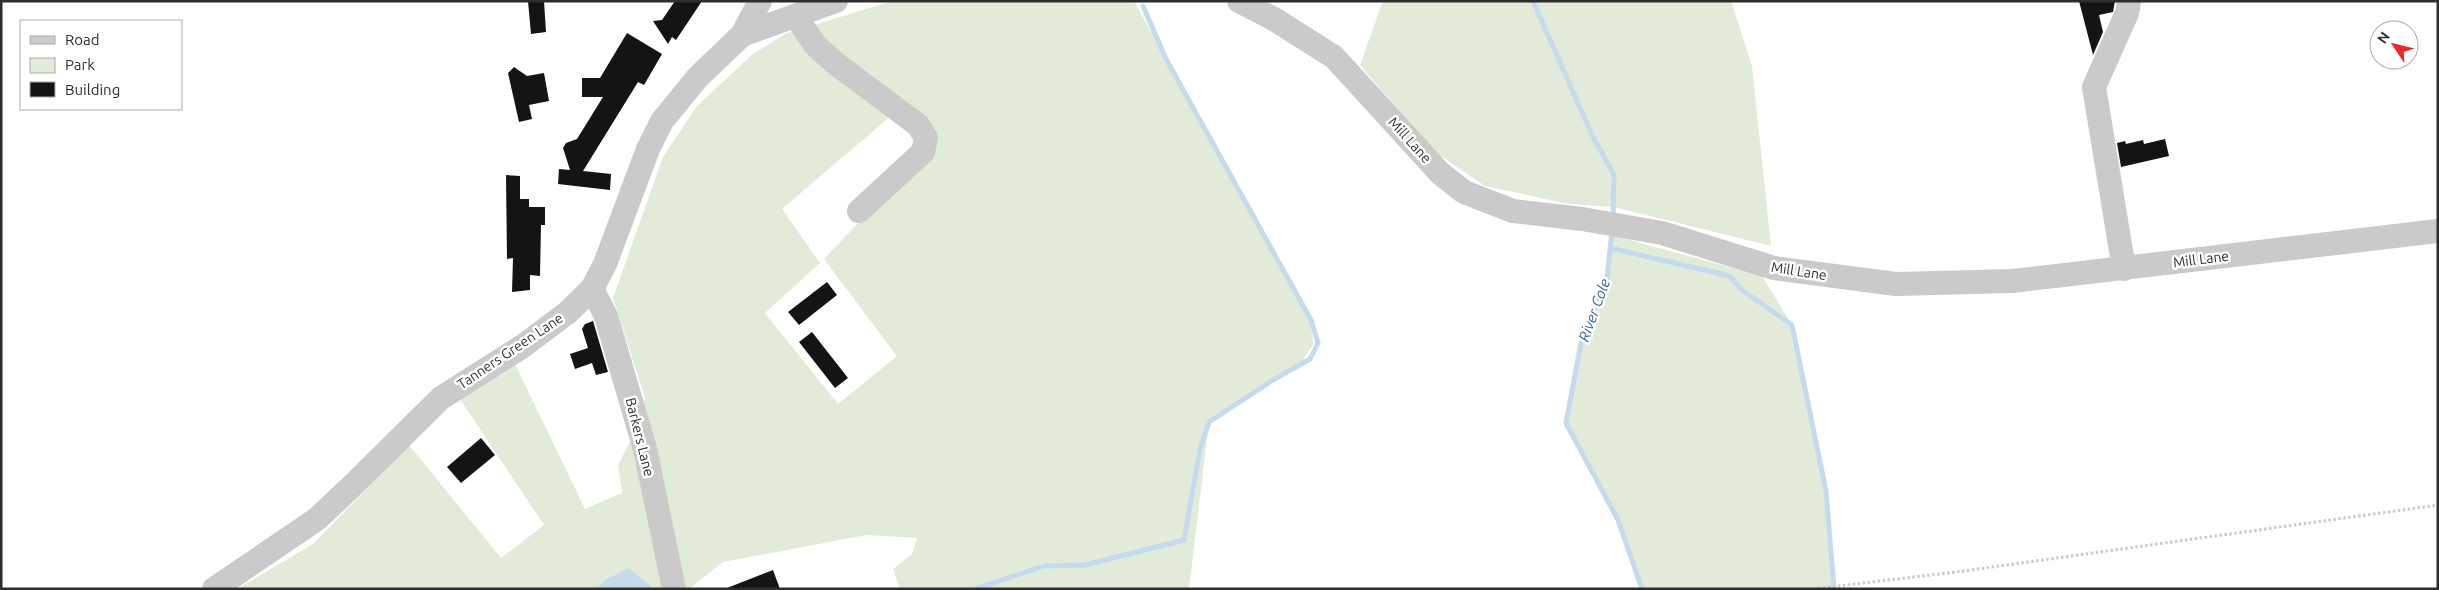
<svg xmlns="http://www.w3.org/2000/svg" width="2439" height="590" viewBox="0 0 2439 590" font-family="Ubuntu,sans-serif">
  <rect width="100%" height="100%" fill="#fff"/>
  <g fill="#e2ebda" fill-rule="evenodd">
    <path d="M892,1H1134L1311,320L1313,345L1302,361L1209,422L1189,589H900L893,569L912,554L917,538L866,535L723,562L689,589H237L313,544L409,445L501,558L544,525L460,399L514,362L585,509L622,493L618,465L635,432L645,398L613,298L663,157L697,106L753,54L785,34ZM892,115L931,147L824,259L897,356L838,404L765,313L820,263L782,209Z"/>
    <polygon points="1383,1 1731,1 1752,66 1771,246 1614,207 1569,204 1485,186 1432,150 1360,65"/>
    <polygon points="1611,235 1762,276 1792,325 1826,491 1834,589 1642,589 1618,520 1566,423 1581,343 1607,279"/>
  </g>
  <polygon fill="#c5daec" points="629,568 654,589 596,589 607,579"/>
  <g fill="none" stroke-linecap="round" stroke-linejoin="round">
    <g stroke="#c5daec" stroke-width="5">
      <polyline points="1533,1 1592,135 1614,175 1613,218"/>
      <polyline points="1612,231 1607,279 1581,343 1566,423 1618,520 1642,589"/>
      <polyline points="1610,248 1730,276 1742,290 1792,325 1826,491 1834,589"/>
      <polyline points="975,589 1044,566 1085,565 1184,540 1200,449 1209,422 1273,380 1310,359 1318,343 1311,320 1166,59 1143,6"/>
    </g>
  </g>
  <g fill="#141414">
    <polygon points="528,1 544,1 546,32 531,34"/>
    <polygon points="675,1 702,1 676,40 672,37 668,44 653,21 662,20"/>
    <polygon points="2079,1 2115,1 2113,12 2099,15 2103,32 2093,55"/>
    <polygon points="627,33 662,54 644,85 638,82 583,171 611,174 610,190 558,184 559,169 570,170 563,148 566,143 577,139 603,97 582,97 582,78 600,78"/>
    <polygon points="514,67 527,76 544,73 549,101 529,105 532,119 519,122 508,73"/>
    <polygon points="2165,139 2169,156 2121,167 2117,143 2125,141 2126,144 2143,140 2144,144"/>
    <polygon points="506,175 520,176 520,199 529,199 529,207 545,207 545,225 541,225 540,276 530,275 530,290 512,292 513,258 507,259"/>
    <polygon points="827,282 837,295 799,325 788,312"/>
    <polygon points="593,321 608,372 596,375 592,363 575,369 570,354 588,348 582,329 585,324"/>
    <polygon points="812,332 848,378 835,388 799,342"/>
    <polygon points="481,438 495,455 461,483 447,467"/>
    <polygon points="773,570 780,589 728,589 727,588"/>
  </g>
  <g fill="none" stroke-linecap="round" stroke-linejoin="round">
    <polyline stroke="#cacaca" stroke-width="3" stroke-dasharray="2.5 2.5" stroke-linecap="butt" points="1813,589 1956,572 2438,505"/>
    <g stroke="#cacaca" stroke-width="24">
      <polyline points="1239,1 1274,19 1334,57 1440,173 1464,192 1513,211 1582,219 1662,233 1774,268 1896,284 2013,281 2438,231"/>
      <polyline points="796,17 816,46 835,63 918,125 926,138 923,152 859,211"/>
      <polyline points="742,35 836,1"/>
      <polyline points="2124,269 2094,87 2127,13 2129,1"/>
      <polyline points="592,289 606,316 645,449 674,589"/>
      <polyline points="214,589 317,519 353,485 441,398 523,346 567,313 592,289 605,264 648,149 662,121 698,77 742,35 760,1"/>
    </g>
  </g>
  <g text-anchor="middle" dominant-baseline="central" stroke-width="5" stroke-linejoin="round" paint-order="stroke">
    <g font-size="14" fill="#2d2d2d" stroke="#fff">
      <text transform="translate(1410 140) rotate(48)">Mill Lane</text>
      <text transform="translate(2201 259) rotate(-7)">Mill Lane</text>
      <text transform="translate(1799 271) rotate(9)">Mill Lane</text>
      <text transform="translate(510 351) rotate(-34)">Tanners Green Lane</text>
      <text transform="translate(640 437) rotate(76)">Barkers Lane</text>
    </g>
    <g font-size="15" font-style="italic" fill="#396991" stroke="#fff">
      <text transform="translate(1594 310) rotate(-70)">River Cole</text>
    </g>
  </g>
  <rect width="2439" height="590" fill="none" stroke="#2d2d2d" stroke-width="5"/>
  <rect x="20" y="20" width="162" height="90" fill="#ffffff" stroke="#ababab"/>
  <rect x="30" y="36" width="25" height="8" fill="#cacaca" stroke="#ababab"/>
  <text x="65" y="45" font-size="15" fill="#2d2d2d">Road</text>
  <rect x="30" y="58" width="25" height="15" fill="#e2ebda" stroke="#ababab"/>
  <text x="65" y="70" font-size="15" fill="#2d2d2d">Park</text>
  <rect x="30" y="82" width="25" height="15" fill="#141414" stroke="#ababab"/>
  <text x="65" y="95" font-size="15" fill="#2d2d2d">Building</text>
  <g transform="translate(2394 45) rotate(305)"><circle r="24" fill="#ffffff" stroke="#ababab"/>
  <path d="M0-4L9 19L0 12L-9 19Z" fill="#eb282b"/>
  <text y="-8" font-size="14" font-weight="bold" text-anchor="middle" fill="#2d2d2d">N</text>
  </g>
</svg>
